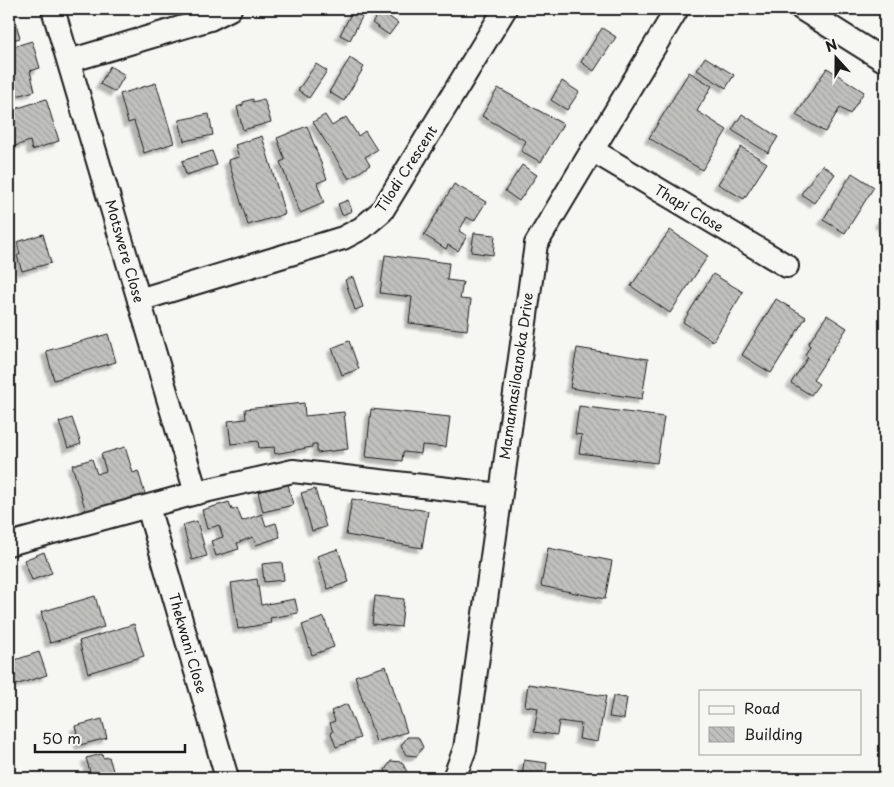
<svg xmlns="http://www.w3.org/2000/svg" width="894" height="787" viewBox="0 0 894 787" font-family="'Playpen Sans',sans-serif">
  <defs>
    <pattern id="building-back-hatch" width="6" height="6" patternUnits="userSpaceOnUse" patternTransform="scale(1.25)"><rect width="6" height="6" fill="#c0c0bd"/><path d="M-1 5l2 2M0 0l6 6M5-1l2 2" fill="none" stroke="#a4a4a2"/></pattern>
    <filter id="shadow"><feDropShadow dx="-4.5" dy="4.5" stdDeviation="1" flood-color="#0004"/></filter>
  </defs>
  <rect width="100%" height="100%" fill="#f6f6f2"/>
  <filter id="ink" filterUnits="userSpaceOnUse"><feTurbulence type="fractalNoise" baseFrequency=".02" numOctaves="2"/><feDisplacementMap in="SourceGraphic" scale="10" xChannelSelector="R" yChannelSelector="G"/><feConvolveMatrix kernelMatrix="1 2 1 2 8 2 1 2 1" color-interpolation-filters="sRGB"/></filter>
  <g filter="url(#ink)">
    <g fill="url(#building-back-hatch)" stroke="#1c1c1c" filter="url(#shadow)">
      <polygon points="9,9 12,9 20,38 9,41"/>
      <polygon points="353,10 363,15 350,40 340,35"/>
      <polygon points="381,11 398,23 389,35 372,23"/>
      <polygon points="602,28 616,37 594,71 581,62"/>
      <polygon points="32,41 40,68 30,71 35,91 9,98 9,48"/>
      <polygon points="705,57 734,75 726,88 697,70"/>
      <polygon points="350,58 364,67 344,101 329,92"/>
      <polygon points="316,64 327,71 309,98 298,90"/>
      <polygon points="110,66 125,75 115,92 100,84"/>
      <polygon points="827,68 864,92 850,114 840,108 825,132 796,115"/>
      <polygon points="689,72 712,86 697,111 727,130 702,170 649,138"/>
      <polygon points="562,81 579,92 567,110 551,100"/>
      <polygon points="156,83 174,143 144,153 134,121 128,123 120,94"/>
      <polygon points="498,88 563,124 541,162 521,151 526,141 482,116"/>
      <polygon points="46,99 59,141 32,150 30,141 9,148 9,111"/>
      <polygon points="253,99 253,102 264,99 271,122 243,130 237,107 243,105 243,102"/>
      <polygon points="209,114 213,135 184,141 179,120"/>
      <polygon points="742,114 778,137 768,153 732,130"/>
      <polygon points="325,115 332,126 346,117 358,136 365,131 377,150 365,157 370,165 349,179 313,122"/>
      <polygon points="307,126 327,179 317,183 324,203 300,213 280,162 285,160 277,138"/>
      <polygon points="262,136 285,214 248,225 228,160 239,157 235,145"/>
      <polygon points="741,147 767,163 744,199 718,184"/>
      <polygon points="212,151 217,165 186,175 182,161"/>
      <polygon points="522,165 537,175 519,201 505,191"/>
      <polygon points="822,165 835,174 814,203 801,194"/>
      <polygon points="852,173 874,187 845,233 823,220"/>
      <polygon points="454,184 486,202 474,221 467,217 459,231 467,236 458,251 448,245 446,249 424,235"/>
      <polygon points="348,200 352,211 342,215 338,204"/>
      <polygon points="885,214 885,227 879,223"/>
      <polygon points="670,230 708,256 670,313 631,286"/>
      <polygon points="474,233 495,235 493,255 471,252"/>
      <polygon points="43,234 51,263 22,271 17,256 20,254 17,242"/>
      <polygon points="385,255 449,263 447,280 463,282 460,299 471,300 467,330 409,323 412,297 380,293"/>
      <polygon points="713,274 743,292 713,341 683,322"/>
      <polygon points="353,277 363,307 355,310 345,280"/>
      <polygon points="776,299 806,317 771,373 742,355"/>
      <polygon points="827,315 847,328 813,380 819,384 811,395 791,383 808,357 805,355 810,346 808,344"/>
      <polygon points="108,334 116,362 54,380 46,351"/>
      <polygon points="349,341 359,369 342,375 332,348"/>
      <polygon points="577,348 648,359 642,399 570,388"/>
      <polygon points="304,403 305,416 344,412 348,449 317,453 317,444 312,444 312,447 275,454 274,447 259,448 258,441 231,444 228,421 246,419 245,409"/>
      <polygon points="579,406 664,417 657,463 579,453 582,435 575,434"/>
      <polygon points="371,409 450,417 446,447 422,445 421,454 403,452 402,461 366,457"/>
      <polygon points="72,418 81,444 68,448 59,422"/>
      <polygon points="125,447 133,473 138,471 146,497 87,515 72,465 92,459 97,474 106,471 101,454"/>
      <polygon points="288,484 293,505 263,512 258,492"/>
      <polygon points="315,489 326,527 312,531 301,493"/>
      <polygon points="352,499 428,511 422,548 346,535"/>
      <polygon points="229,502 232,510 237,508 242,521 262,514 266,526 276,523 280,537 256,545 253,537 237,543 239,549 216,556 211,541 223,537 219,525 207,529 202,510"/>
      <polygon points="197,521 207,556 192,560 183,525"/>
      <polygon points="548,548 612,561 605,599 541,586"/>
      <polygon points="338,549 349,582 328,589 317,556"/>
      <polygon points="44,552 52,573 32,580 24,560"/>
      <polygon points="282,562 284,580 264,582 262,564"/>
      <polygon points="257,579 261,605 295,599 298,613 270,618 271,623 238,629 231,583"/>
      <polygon points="95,596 104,627 50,643 41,612"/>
      <polygon points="375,596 404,599 401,627 372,624"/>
      <polygon points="324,617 334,647 312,655 302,625"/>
      <polygon points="134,624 144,656 88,673 79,641"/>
      <polygon points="39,652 47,675 9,687 9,662"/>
      <polygon points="386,666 407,732 376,742 355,676"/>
      <polygon points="528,684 606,696 598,742 579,739 581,724 559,721 557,735 534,732 538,708 525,706"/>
      <polygon points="613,696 627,698 624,719 609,717"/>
      <polygon points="347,704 360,738 336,747 331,733 333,732 330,723 335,721 331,711"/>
      <polygon points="102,719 107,738 80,745 75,726"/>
      <polygon points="407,737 418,737 423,747 417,756 406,755 401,746"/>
      <polygon points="102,754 103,758 109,757 115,777 92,778 86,758"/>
      <polygon points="524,760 547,763 545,778 522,778"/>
      <polygon points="391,761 402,762 407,772 402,778 389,778 385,770"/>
    </g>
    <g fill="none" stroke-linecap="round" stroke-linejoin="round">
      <g stroke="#1c1c1c" stroke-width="26">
        <g id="minor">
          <polyline points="53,9 196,493"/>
          <polyline points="802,9 885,61"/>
          <polyline points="69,61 210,19 230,9"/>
          <polyline points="592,150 787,266"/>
          <polyline points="139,300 343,238 362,228 382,211 505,9"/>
          <polyline points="148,507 227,778"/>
          <polyline points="9,544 196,493 293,471 500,495"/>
          <polyline points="454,778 465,749 536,244 677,9"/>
        </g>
      </g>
      <use href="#minor" stroke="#f6f6f2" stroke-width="22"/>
    </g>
  </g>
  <g text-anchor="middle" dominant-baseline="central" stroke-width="5" stroke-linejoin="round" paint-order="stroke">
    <g font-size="14" fill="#1c1c1c" stroke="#f6f6f2">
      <text transform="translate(406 169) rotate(-57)">Tilodi Crescent</text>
      <text transform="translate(689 208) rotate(31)">Thapi Close</text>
      <text transform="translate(125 251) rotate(74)">Motswere Close</text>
      <text transform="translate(516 376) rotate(-82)">Mamamasiloanoka Drive</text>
      <text transform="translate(188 643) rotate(74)">Thekwani Close</text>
    </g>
  </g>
  <rect width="894" height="787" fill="none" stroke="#f6f6f2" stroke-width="30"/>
  <rect x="15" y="15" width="864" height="757" fill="none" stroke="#1c1c1c" stroke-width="2" filter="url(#ink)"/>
  <rect x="699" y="690" width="162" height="65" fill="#f6f6f2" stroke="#9f9f9c"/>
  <rect x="709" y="706" width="25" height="8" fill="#f6f6f2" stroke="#9f9f9c"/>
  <text x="744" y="714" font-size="15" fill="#1c1c1c">Road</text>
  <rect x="709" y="727" width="25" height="15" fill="url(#building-back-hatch)" stroke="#9f9f9c"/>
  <text x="744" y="740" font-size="15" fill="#1c1c1c">Building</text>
  <g transform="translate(836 58) rotate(339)" stroke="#f6f6f2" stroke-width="4" paint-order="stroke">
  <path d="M0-4L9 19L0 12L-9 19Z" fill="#1c1c1c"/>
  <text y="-8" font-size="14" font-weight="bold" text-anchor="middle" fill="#1c1c1c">N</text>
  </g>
  <path d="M35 744v8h150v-8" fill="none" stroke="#1c1c1c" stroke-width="2.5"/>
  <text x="42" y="744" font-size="15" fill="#1c1c1c" stroke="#f6f6f2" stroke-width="4" paint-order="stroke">50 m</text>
</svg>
